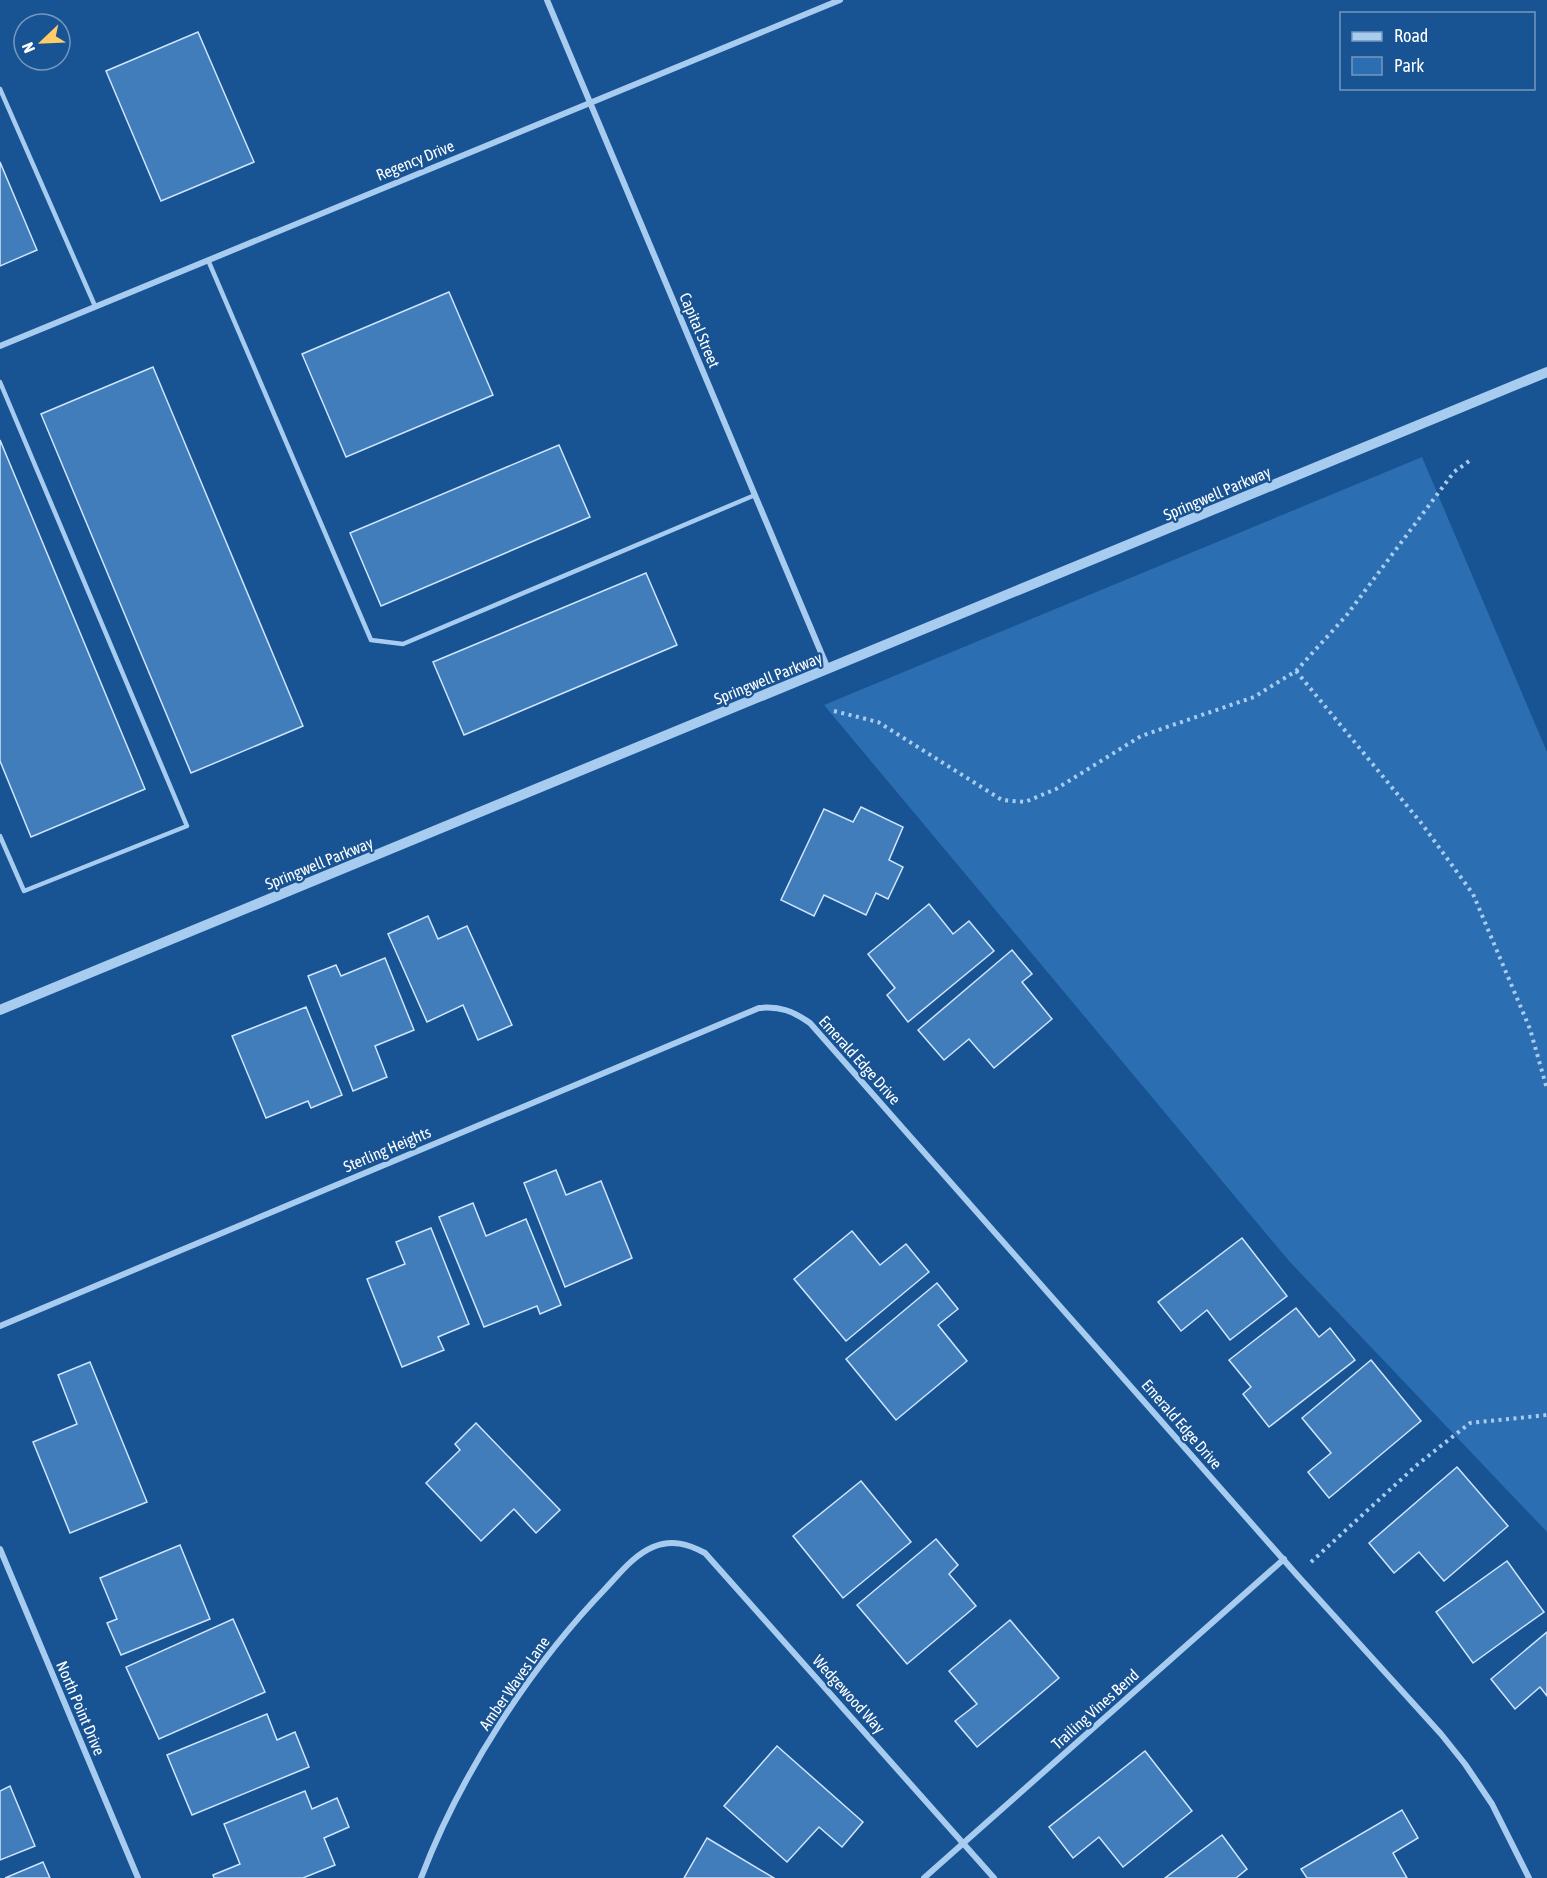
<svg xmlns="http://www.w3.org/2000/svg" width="1547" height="1878" viewBox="0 0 1547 1878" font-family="'Asap Condensed',sans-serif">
  <rect width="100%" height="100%" fill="#185393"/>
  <polygon fill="#2b6eb1" points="1422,457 1547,752 1547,1532 1289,1261 824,705"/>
  <g fill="#417dba" stroke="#cfe5fb" stroke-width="1.5">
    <polygon points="198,32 254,162 161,201 106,71"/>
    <polygon points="0,162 37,250 0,266"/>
    <polygon points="449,292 493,395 346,457 302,354"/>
    <polygon points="153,367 303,726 191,773 41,414"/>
    <polygon points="0,440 145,789 31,837 0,761"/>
    <polygon points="559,445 590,517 381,606 350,533"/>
    <polygon points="646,573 677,645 464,735 433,662"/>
    <polygon points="861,807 903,827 889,860 903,867 888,899 876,893 866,915 824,895 814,916 781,900 824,809 853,822"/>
    <polygon points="929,904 953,934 969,921 994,951 908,1022 887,995 895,988 868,954"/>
    <polygon points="428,916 438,939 467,926 512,1025 478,1040 463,1005 427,1022 388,934"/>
    <polygon points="1012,950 1032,974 1022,982 1052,1019 994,1068 969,1039 944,1060 918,1030"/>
    <polygon points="385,958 414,1030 375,1046 387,1077 353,1091 308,976 336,965 341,976"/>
    <polygon points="306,1007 342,1095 311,1108 308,1101 266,1118 232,1036"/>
    <polygon points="556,1170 566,1195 601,1181 632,1258 565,1287 524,1183"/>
    <polygon points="473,1203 486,1236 526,1219 561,1305 540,1314 537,1306 484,1327 439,1217"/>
    <polygon points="431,1228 469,1324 438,1337 444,1350 402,1367 367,1279 405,1264 396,1242"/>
    <polygon points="852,1231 880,1265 906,1244 929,1272 846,1341 794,1279"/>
    <polygon points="1242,1238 1287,1296 1230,1340 1207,1310 1181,1331 1158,1302"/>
    <polygon points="937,1283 958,1309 938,1325 967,1361 896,1420 846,1359"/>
    <polygon points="1296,1308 1319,1337 1330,1328 1355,1360 1269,1427 1243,1394 1251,1387 1229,1360"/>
    <polygon points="1371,1360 1421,1421 1329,1498 1308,1472 1331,1453 1302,1418"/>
    <polygon points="90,1362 147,1502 70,1533 33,1442 77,1424 58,1375"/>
    <polygon points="476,1423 560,1510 536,1533 514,1509 481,1541 426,1483 460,1450 455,1444"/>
    <polygon points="1457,1467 1508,1526 1444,1581 1419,1552 1394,1573 1369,1543"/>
    <polygon points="861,1481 911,1542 843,1598 793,1536"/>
    <polygon points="936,1539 958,1565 949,1574 976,1606 907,1664 857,1605"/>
    <polygon points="180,1545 210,1619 121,1655 107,1623 117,1619 100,1578"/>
    <polygon points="1507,1561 1544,1612 1473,1663 1436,1612"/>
    <polygon points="233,1619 265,1692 159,1739 126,1667"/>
    <polygon points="1010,1620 1059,1678 977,1747 955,1721 977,1704 949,1671"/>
    <polygon points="1547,1632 1547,1696 1540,1687 1515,1709 1491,1679"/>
    <polygon points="267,1714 277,1740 295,1732 309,1767 192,1815 167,1755"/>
    <polygon points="777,1746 863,1822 842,1847 819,1827 787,1862 724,1806"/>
    <polygon points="1145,1751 1192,1811 1123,1867 1099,1837 1073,1858 1049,1827"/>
    <polygon points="10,1786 35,1846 0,1860 0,1791"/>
    <polygon points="305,1791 312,1809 337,1798 349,1827 324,1838 335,1865 303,1878 214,1878 213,1875 240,1864 224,1824"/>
    <polygon points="1402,1810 1418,1838 1393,1853 1407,1878 1307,1878 1301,1869"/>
    <polygon points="1222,1835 1247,1869 1236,1878 1165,1878"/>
    <polygon points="707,1838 774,1878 684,1878"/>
    <polygon points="43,1862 50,1878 5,1878"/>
  </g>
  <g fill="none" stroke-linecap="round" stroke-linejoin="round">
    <g stroke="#a8ccf0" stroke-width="4" stroke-dasharray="3 4.5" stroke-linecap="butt">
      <polyline points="1296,671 1422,824 1473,894 1530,1029 1547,1089"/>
      <polyline points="834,711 878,722 1002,800 1025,802 1056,789 1141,736 1254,697 1296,671 1346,616 1454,472 1472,459"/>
      <polyline points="1311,1562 1418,1464 1470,1423 1547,1415"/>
    </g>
    <g stroke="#a8ccf0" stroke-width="4.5">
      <polyline points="0,89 95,306"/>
      <polyline points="208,260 371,640 403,644 755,495"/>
      <polyline points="0,382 187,826 24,891 0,836"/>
    </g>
    <g stroke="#a8ccf0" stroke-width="6">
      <polyline points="547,0 828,669"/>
      <polyline points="0,346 840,0"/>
      <path d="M0,1326L759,1008C780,1006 793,1011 810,1023L1297,1575L1441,1734L1465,1764L1492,1804L1529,1878"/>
      <polyline points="0,1549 138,1878"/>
      <path d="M421,1878C460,1775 530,1667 606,1588C620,1573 634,1555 653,1547C672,1539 688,1544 705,1553L994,1878"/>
      <polyline points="924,1878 1284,1559"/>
    </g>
    <polyline stroke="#a8ccf0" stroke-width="10" points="0,1010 1547,372"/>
  </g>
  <g text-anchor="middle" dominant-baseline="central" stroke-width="4.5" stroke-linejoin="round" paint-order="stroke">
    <g font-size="16" fill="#fff" stroke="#185393">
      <text transform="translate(415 160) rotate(-22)">Regency Drive</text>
      <text transform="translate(700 330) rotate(67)">Capital Street</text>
      <text transform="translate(1217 493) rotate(-23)">Springwell Parkway</text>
      <text transform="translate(768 678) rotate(-22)">Springwell Parkway</text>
      <text transform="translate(319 863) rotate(-22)">Springwell Parkway</text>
      <text transform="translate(860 1060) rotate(48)">Emerald Edge Drive</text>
      <text transform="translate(387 1149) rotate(-23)">Sterling Heights</text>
      <text transform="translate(1182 1424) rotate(49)">Emerald Edge Drive</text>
      <text transform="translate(514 1683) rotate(-55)">Amber Waves Lane</text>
      <text transform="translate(849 1694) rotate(48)">Wedgewood Way</text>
      <text transform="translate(81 1708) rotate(67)">North Point Drive</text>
      <text transform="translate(1095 1709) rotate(-42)">Trailing Vines Bend</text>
    </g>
  </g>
  <rect x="1340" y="12" width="195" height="78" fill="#185393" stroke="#7498be" stroke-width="1.5"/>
  <rect x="1352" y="32" width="30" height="9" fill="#a8ccf0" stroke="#7498be" stroke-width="1.5"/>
  <text x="1394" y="42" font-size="18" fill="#ffffff">Road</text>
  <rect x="1352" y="57" width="30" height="18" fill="#2b6eb1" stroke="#7498be" stroke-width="1.5"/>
  <text x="1394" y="72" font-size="18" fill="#ffffff">Park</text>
  <g transform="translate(42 42) rotate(247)"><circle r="28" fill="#185393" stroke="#7498be" stroke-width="1.5"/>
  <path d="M0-4.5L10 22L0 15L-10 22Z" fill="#ffcc67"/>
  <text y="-9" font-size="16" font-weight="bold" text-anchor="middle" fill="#ffffff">N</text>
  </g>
</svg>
